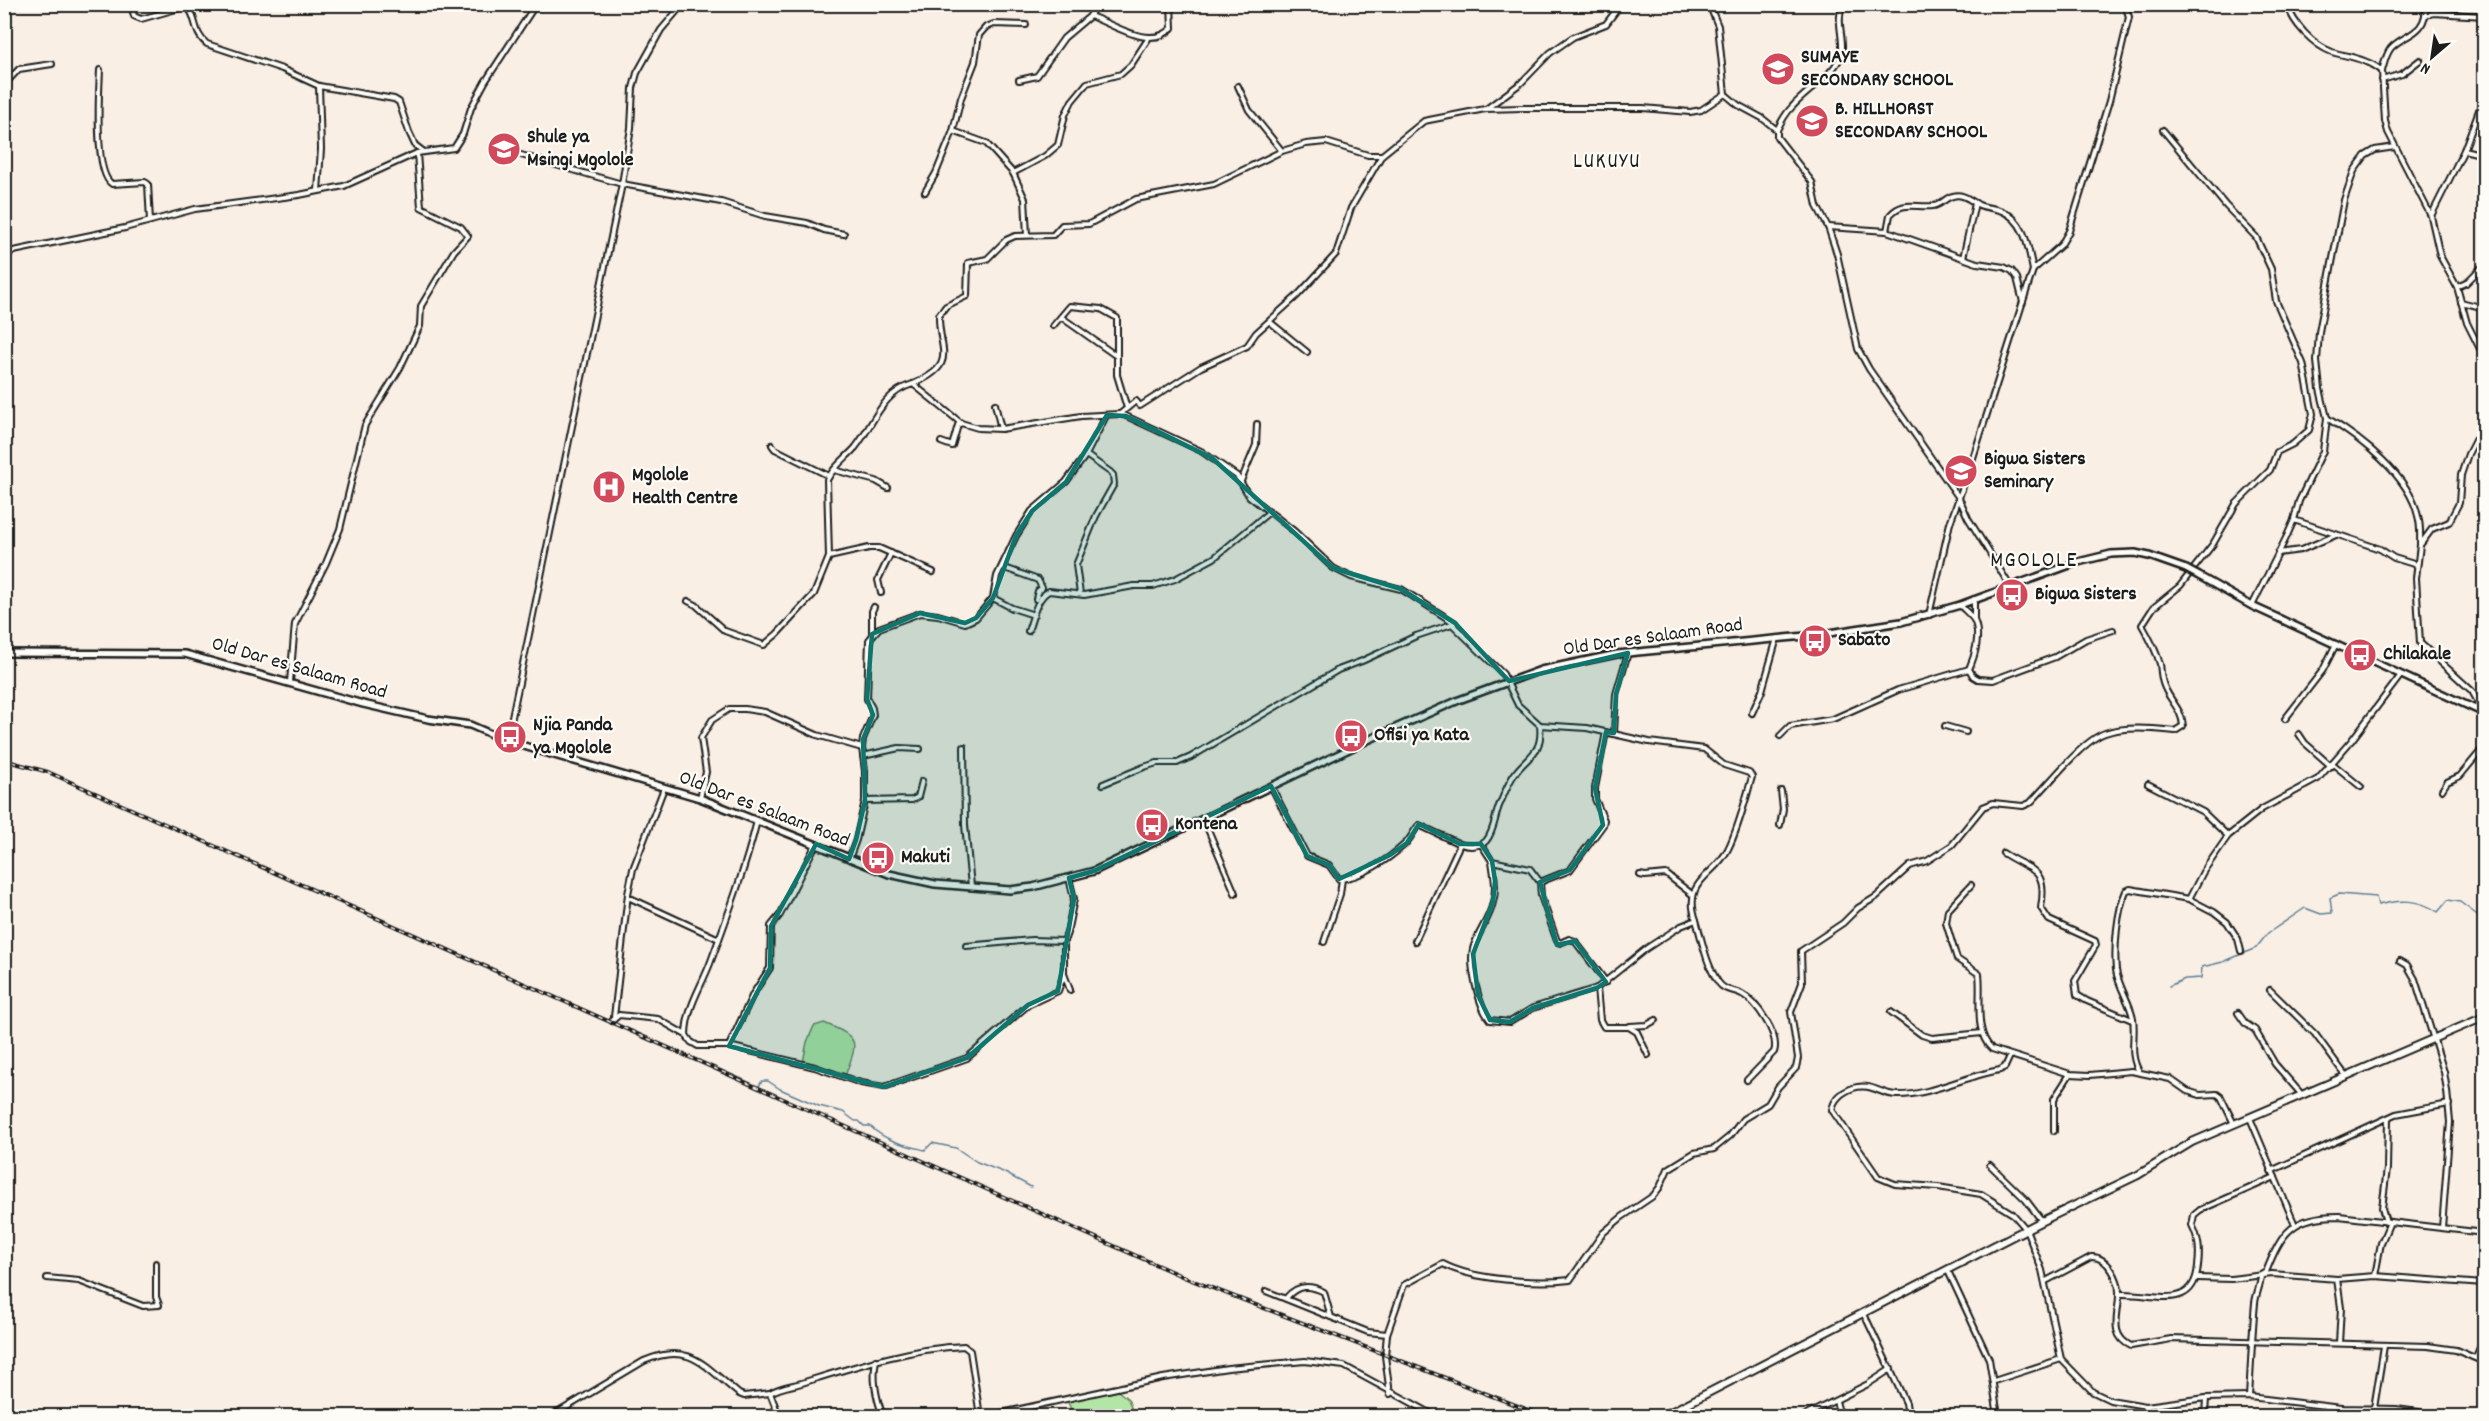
<svg xmlns="http://www.w3.org/2000/svg" width="2489" height="1421" viewBox="0 0 2489 1421" font-family="Dekko,sans-serif">
  <rect width="100%" height="100%" fill="#f9efe4"/>
  <filter id="ink" filterUnits="userSpaceOnUse"><feTurbulence type="fractalNoise" baseFrequency=".0167" numOctaves="2"/><feDisplacementMap in="SourceGraphic" scale="12" xChannelSelector="R" yChannelSelector="G"/><feConvolveMatrix kernelMatrix="1 2 1 2 8 2 1 2 1" color-interpolation-filters="sRGB"/></filter>
  <g filter="url(#ink)">
    <g fill="#b3e6a6" stroke="#688161" stroke-width="1.5">
      <path d="M824,1023C861,1038 858,1041 845,1076L803,1062L807,1042L814,1026Z"/>
      <polygon points="1093,1391 1098,1395 1118,1391 1128,1399 1134,1416 1074,1416 1066,1398"/>
    </g>
    <g fill="none" stroke-linecap="round" stroke-linejoin="round">
      <g stroke="#5d7f96" stroke-width="1.5">
        <path d="M2169,986L2185,979L2201,978L2202,967L2223,962L2256,948L2268,933L2305,908L2321,914L2332,913L2330,898L2339,894L2376,897L2378,905C2400,899 2419,899 2438,912L2448,900L2460,902L2484,920"/>
        <path d="M759,1086L762,1081H768L780,1089L819,1106L843,1112L855,1121H859L864,1126H870C885,1141 905,1145 925,1150L932,1143L956,1148L977,1162L1003,1172L1031,1187"/>
      </g>
      <g stroke="#1c1c1c" stroke-width="8">
        <g id="minor">
          <path d="M131,4L134,16L141,19L187,6C198,18 192,32 207,44L282,69L319,86L394,99L399,102L409,132L415,145L424,152"/>
          <polyline points="1709,4 1718,26 1725,94 1738,105 1762,118 1777,130 1777,137 1812,182 1817,206 1828,227 1837,254 1858,349 1869,369 1959,498 1968,518 2010,586"/>
          <path d="M2287,4C2293,24 2313,45 2332,52C2349,57 2368,59 2382,71L2385,121L2388,132L2431,216L2440,256L2457,287L2467,323L2484,357"/>
          <polyline points="2425,15 2434,13 2484,16"/>
          <polyline points="1090,16 1095,4"/>
          <polyline points="1026,25 994,24 986,27 979,35 975,62 961,98 953,131 986,143 1013,173 1025,199 1027,235"/>
          <path d="M100,70C99,90 94,174 112,184L145,182L148,184L150,221"/>
          <path d="M2382,71C2384,64 2386,54 2391,48C2404,33 2427,36 2426,4"/>
          <path d="M1019,80L1037,76L1064,38L1090,16C1113,24 1151,51 1172,28L1171,4"/>
          <polyline points="2382,80 2402,74 2420,60"/>
          <polyline points="4,85 19,69 52,64"/>
          <polyline points="1238,86 1249,110 1282,151"/>
          <polyline points="1486,109 1521,83 1550,53 1573,37 1606,24 1621,4"/>
          <path d="M1777,130C1781,122 1786,113 1792,107C1806,91 1828,79 1839,60C1848,42 1833,21 1844,4"/>
          <polyline points="2464,150 2484,155"/>
          <polyline points="514,153 622,184 721,202 765,216 807,223 824,230 844,234"/>
          <polyline points="1013,173 1045,156 1058,145 1065,115 1072,101 1087,83 1121,74 1131,65 1148,39"/>
          <polyline points="318,191 321,149 319,86"/>
          <polyline points="925,192 936,173 953,131"/>
          <polyline points="2431,216 2464,150 2484,97"/>
          <polyline points="1828,227 1887,231 1977,263 2004,267 2012,271 2017,278 2023,302"/>
          <path d="M1887,231L1890,215C1903,200 1916,208 1933,206C1940,206 1946,197 1953,196C1963,193 1971,201 1979,205C1986,208 1995,208 2002,211C2026,221 2028,248 2033,270"/>
          <polyline points="4,253 125,228 195,209 299,195 344,186 417,153 454,148 463,134 471,108 485,82 536,4"/>
          <polyline points="1963,258 1975,203"/>
          <polyline points="2457,287 2466,283 2484,265"/>
          <polyline points="2461,302 2484,308"/>
          <polyline points="1061,317 1115,355"/>
          <polyline points="1270,322 1307,352"/>
          <polyline points="1053,326 1070,306 1101,309 1117,318 1117,375 1127,408"/>
          <path d="M913,384C960,364 938,350 939,315L946,306L967,296L968,263L987,259L1006,240L1015,236L1053,235L1062,225L1089,224L1136,199L1214,184L1282,151L1306,144L1326,142L1368,155H1381"/>
          <polyline points="995,404 1001,429"/>
          <polyline points="1120,414 1136,401 1140,406 1201,367 1247,346 1256,333 1297,296 1336,254 1351,208 1382,155 1424,121 1485,109 1522,108 1643,108 1690,112 1701,110 1725,94"/>
          <path d="M2327,418C2361,439 2409,475 2418,516C2421,526 2420,535 2420,545"/>
          <polyline points="941,442 952,446 958,425 961,423"/>
          <polyline points="772,445 775,449 829,476"/>
          <polyline points="834,470 876,481 888,488"/>
          <polyline points="1241,481 1256,445 1257,424"/>
          <polyline points="2294,520 2380,549 2394,558 2417,565"/>
          <polyline points="2278,553 2301,550 2336,535"/>
          <polyline points="829,557 869,548 879,548 933,572"/>
          <polyline points="1002,567 1038,580 1042,588 1038,591 1036,599"/>
          <polyline points="881,593 878,580 891,553"/>
          <polyline points="1080,594 1076,565 1096,516 1114,484 1113,475 1110,472 1086,455"/>
          <polyline points="993,598 1012,608 1034,615"/>
          <path d="M688,601L696,605L725,631L764,645L777,634L814,594L829,557L827,480C833,467 846,458 855,448C874,424 881,393 913,384L961,423L978,428L1001,429L1081,416L1120,414L1126,416L1201,451L1237,476L1249,496L1294,531L1333,568L1351,577L1401,589L1455,623L1452,624L1503,674L1518,705L1540,725L1587,728L1649,742L1704,749L1724,765L1749,773L1752,777C1745,801 1739,827 1728,849C1715,877 1682,879 1696,920L1681,926L1647,948L1597,988L1533,1008L1510,1022L1490,1020C1479,1007 1469,966 1473,949C1477,933 1490,919 1493,902C1497,889 1494,875 1492,861"/>
          <path d="M1960,605C1964,610 1971,615 1974,620C1981,634 1975,656 1969,669"/>
          <polyline points="2252,606 2286,538 2294,520 2299,501 2323,451 2327,418 2320,389 2317,361 2319,332 2344,200 2354,171 2365,156 2375,150 2395,147"/>
          <polyline points="1929,615 1950,523 1972,461 2033,270 2061,245 2069,231 2109,101 2129,17 2125,4"/>
          <polyline points="1974,619 1974,599"/>
          <path d="M1028,631C1033,618 1036,598 1049,591L1084,595L1134,586H1153L1175,579L1214,558L1268,513"/>
          <polyline points="872,633 872,611 874,607"/>
          <polyline points="1969,669 1973,676 1978,679 1993,680 2055,657 2086,639 2113,630"/>
          <polyline points="290,682 295,624 326,563 340,529 365,425 400,368 420,326 421,306 454,251 468,236 461,227 421,207 417,153"/>
          <polyline points="2477,709 2478,702 2472,691 2420,643 2416,578 2420,545 2432,529 2449,522 2459,503 2461,475 2468,454 2484,423"/>
          <polyline points="1752,713 1762,691 1777,638"/>
          <polyline points="2285,719 2323,670 2336,644"/>
          <polyline points="1945,726 1966,732"/>
          <polyline points="1614,733 1616,694 1628,653"/>
          <polyline points="2299,734 2305,743 2331,766"/>
          <polyline points="1780,736 1790,726 1833,719 1898,690 1969,669"/>
          <polyline points="507,741 622,184 631,128 633,88 637,73 661,30 683,4"/>
          <polyline points="964,747 965,825 971,886"/>
          <polyline points="863,756 899,748 920,749"/>
          <polyline points="2333,764 2361,787"/>
          <polyline points="1103,784 1144,767 1157,763 1177,763 1191,757 1338,670 1362,661 1416,636 1452,624"/>
          <polyline points="2148,784 2203,812 2228,836"/>
          <path d="M1271,786L1307,856L1329,865L1339,879C1361,878 1389,859 1405,844C1411,839 1413,831 1419,825L1460,844"/>
          <polyline points="2442,790 2447,782 2460,776 2484,747"/>
          <polyline points="700,798 706,772 701,738 712,720 729,709 745,709 765,712 817,735 862,748"/>
          <polyline points="865,801 912,800 918,797 922,781"/>
          <polyline points="1204,820 1235,893"/>
          <polyline points="1780,825 1783,809 1781,791"/>
          <polyline points="1481,844 1492,861 1530,869 1540,882 1541,896 1557,941 1560,943 1569,939 1575,941 1606,982"/>
          <path d="M2003,853C2032,872 2048,867 2041,908L2049,920L2095,941L2096,945L2075,981L2077,995L2087,1001L2132,1020"/>
          <polyline points="849,859 856,840 865,801 865,771 862,748 863,739 873,715 872,708 867,699 869,640 879,628 920,613 938,615 965,623 976,618 993,598 997,576 1016,536 1032,511 1066,482 1086,455 1106,416"/>
          <polyline points="1640,875 1645,876 1666,874 1693,895"/>
          <polyline points="1540,882 1570,870 1603,825 1604,820 1595,799 1595,788 1606,732"/>
          <path d="M1971,885L1948,910L1946,923L1957,959L1979,974C1982,997 1973,1032 1992,1049L2070,1074L2090,1075L2131,1071L2170,1079L2187,1091L2200,1095L2217,1094L2221,1097L2234,1124"/>
          <polyline points="628,897 719,939"/>
          <polyline points="2189,899 2203,872 2228,836 2262,809 2318,779 2351,741 2401,675"/>
          <path d="M1696,920C1702,940 1706,964 1718,982C1725,992 1733,989 1742,994C1757,1002 1780,1036 1774,1052L1747,1080"/>
          <path d="M1415,941L1460,844C1468,847 1480,847 1486,841C1494,832 1495,816 1499,806C1504,795 1508,782 1516,772C1529,755 1543,753 1540,725"/>
          <polyline points="1324,942 1340,894 1342,879"/>
          <polyline points="966,946 1032,940 1064,941"/>
          <polyline points="2400,961 2407,965 2415,979 2444,1072 2447,1091 2450,1122 2442,1228"/>
          <polyline points="1064,974 1070,990"/>
          <polyline points="1597,988 1600,1020 1604,1027 1629,1027 1637,1032 1648,1055"/>
          <polyline points="2270,990 2315,1034 2346,1076"/>
          <polyline points="1891,1012 1922,1035 1932,1038 1982,1033"/>
          <polyline points="2238,1013 2245,1023 2255,1030 2275,1064 2302,1095"/>
          <polyline points="614,1017 628,894 633,869 664,788"/>
          <polyline points="612,1021 619,1015 658,1019 686,1035 691,1042 698,1046 729,1046 815,1067 861,1083 884,1087 967,1058 1028,1005 1058,991 1064,974 1064,941 1067,933 1074,899 1069,878"/>
          <polyline points="1630,1026 1647,1025 1656,1020"/>
          <path d="M686,1034C687,1006 702,986 711,961C728,915 745,869 757,821"/>
          <polyline points="729,1046 753,994 770,968 771,926 780,915 816,844"/>
          <path d="M2010,1056L2005,1067L2000,1070C1969,1075 1928,1096 1897,1095C1881,1095 1871,1082 1853,1088C1842,1092 1834,1098 1832,1110L1878,1177L1895,1184L1938,1187L1981,1194L2013,1214L2026,1229L2042,1270L2061,1359L2093,1392L2110,1400L2146,1406L2206,1398L2249,1397L2341,1408L2396,1409L2419,1412L2432,1416"/>
          <path d="M2140,1073C2128,1054 2136,1038 2133,1018C2130,1002 2118,986 2116,970C2114,948 2117,911 2126,891L2130,889L2189,899L2214,912L2227,922L2238,939L2241,951"/>
          <polyline points="2250,1118 2295,1225"/>
          <polyline points="2054,1131 2054,1099 2070,1074"/>
          <polyline points="1990,1165 2026,1200 2042,1221"/>
          <polyline points="2271,1171 2396,1114 2449,1104"/>
          <polyline points="2386,1222 2382,1208 2387,1169 2388,1118"/>
          <polyline points="1948,1271 1989,1359 1998,1416"/>
          <polyline points="2375,1276 2381,1243 2390,1222"/>
          <polyline points="47,1278 79,1281 143,1306 159,1305 156,1297 156,1263"/>
          <polyline points="2197,1278 2231,1279 2272,1274 2337,1279 2375,1276 2484,1284"/>
          <polyline points="2337,1279 2341,1308 2339,1343"/>
          <path d="M2046,1281L2091,1257C2108,1256 2120,1280 2119,1295C2119,1314 2108,1335 2131,1346L2171,1339L2428,1346L2456,1350L2484,1362"/>
          <polyline points="1266,1291 1368,1332 1387,1334"/>
          <path d="M2120,1294C2152,1292 2194,1313 2198,1266C2200,1250 2199,1239 2192,1225L2194,1215L2200,1210L2275,1177"/>
          <path d="M1286,1298C1297,1285 1309,1284 1324,1292L1331,1317"/>
          <polyline points="1864,1314 1906,1403 1908,1416"/>
          <polyline points="2476,1357 2484,1338"/>
          <path d="M876,1360C872,1380 876,1398 883,1416"/>
          <polyline points="1994,1381 2061,1359"/>
          <path d="M770,1393C782,1386 793,1386 805,1382C856,1366 911,1348 964,1346L970,1351L980,1416"/>
          <path d="M1390,1394L1385,1356L1387,1334L1404,1285L1443,1264C1473,1280 1536,1284 1570,1280L1603,1233L1622,1217L1653,1196L1660,1187L1668,1169L1694,1153L1714,1149L1730,1136L1743,1119L1768,1104L1778,1087L1796,1068L1798,1058L1791,1012L1802,983L1801,951L1843,923L1858,908L1876,897L1910,866L1927,861L1952,845L1983,807L1993,803L2023,806L2030,803C2048,785 2083,740 2105,733C2126,726 2154,729 2175,731L2183,726C2182,708 2168,700 2163,683C2161,677 2161,671 2160,664C2156,650 2149,637 2142,625L2153,608L2180,586L2213,544L2236,504L2270,470L2277,452L2293,444L2309,430L2313,414L2303,363L2276,301L2271,269L2256,237L2226,206L2163,130"/>
          <path d="M2249,1397C2251,1365 2252,1334 2255,1303C2256,1293 2261,1285 2261,1275L2266,1272C2282,1231 2293,1216 2339,1216L2484,1233"/>
          <polyline points="1836,1401 1840,1416"/>
          <polyline points="2341,1408 2341,1416"/>
          <polyline points="2374,1408 2384,1346"/>
          <path d="M552,1416L644,1361C690,1341 704,1366 739,1394L744,1396L770,1393L779,1416"/>
          <polyline points="988,1416 1163,1378 1228,1368 1305,1361 1344,1366 1436,1416"/>
          <polyline points="1804,1416 1868,1384 1891,1369"/>
          <polyline points="2146,1416 2146,1406"/>
          <polyline points="2205,1416 2206,1398"/>
        </g>
      </g>
      <g stroke="#1c1c1c" stroke-width="10">
        <g id="tertiary">
          <polyline points="2199,576 2252,606 2484,713"/>
          <polyline points="4,653 185,654 363,704 428,719 470,725 507,741 700,798 889,874 935,884 1010,890 1033,887 1094,871 1368,740 1459,700 1541,670 1617,654 1816,635 1901,622 1960,605 2078,562 2111,554 2135,553 2149,556 2186,569"/>
        </g>
      </g>
      <g stroke="#1c1c1c" stroke-width="10">
        <polyline id="secondary" points="1663,1416 2042,1221 2138,1175 2192,1142 2484,1017"/>
      </g>
      <use href="#minor" stroke="#fdfcf7" stroke-width="4"/>
      <use href="#tertiary" stroke="#fdfcf7" stroke-width="5"/>
      <use href="#secondary" stroke="#fdfcf7" stroke-width="6"/>
      <g stroke="#1c1c1c" stroke-width="4">
        <polyline id="rail" points="4,760 48,772 1186,1278 1544,1416"/>
      </g>
      <use href="#rail" stroke="#fdfcf7" stroke-width="1.5" stroke-dasharray="4.5" stroke-linecap="butt"/>
      <g stroke="#1c1c1c" stroke-width="10" stroke-linecap="butt">
        <polyline id="tertiary-bridge" points="2186,569 2199,576"/>
      </g>
      <use href="#tertiary-bridge" stroke="#fdfcf7" stroke-width="5"/>
    </g>
  </g>
  <path fill="#0f766e" fill-opacity="0.2" stroke="#0f766e" stroke-width="4.5" stroke-linejoin="round" d="M1107,415L1126,416L1212,458L1333,568L1401,589L1455,623L1509,681L1628,653L1616,694L1614,733L1606,732L1595,788L1603,825L1570,870L1540,882L1557,945L1575,941L1606,982L1597,988L1533,1008L1510,1022L1490,1020L1478,995L1473,954L1493,902L1495,881L1492,861L1481,844H1460L1419,824L1407,843L1390,855L1339,879L1329,865L1307,856L1271,786L1094,871L1069,878L1074,899L1058,991L1028,1005L967,1058L884,1087L729,1046L770,968L771,926L816,844L849,859L856,840L865,801L863,739L873,715L867,699L872,634L920,613L965,623L976,618L993,598L1016,536L1032,511L1066,482Z"/>
  <defs>
    <g id="school-disc" transform="scale(1.725)"><circle r="9.5" fill="#d1495b" stroke="#fdfcf7"/><path d="M0-5L7-2L0 1L-7-2ZM-4 1L0 2.5L4 1V4Q0 6-4 4Z" fill="#fff"/></g>
    <g id="hospital-disc" transform="scale(1.725)"><circle r="9.5" fill="#d1495b" stroke="#fdfcf7"/><path d="M-5-5h3v3.5h4V-5h3V5h-3V1.5h-4V5h-3Z" fill="#fff"/></g>
    <g id="bus-disc" transform="scale(1.725)"><circle r="9.5" fill="#d1495b" stroke="#fdfcf7"/><path d="M-5-6H5V4H4V6H2V4H-2V6H-4V4H-5ZM-3.5-4V0h7V-4ZM-3.5 1.2v1.5H-2V1.2ZM2 1.2v1.5H3.5V1.2Z" fill="#fff"/></g>
  </defs>
  <g fill-rule="evenodd">
    <use href="#school-disc" x="1778" y="69"/>
    <use href="#school-disc" x="1812" y="121"/>
    <use href="#school-disc" x="504" y="149"/>
    <use href="#school-disc" x="1961" y="471"/>
    <use href="#hospital-disc" x="609" y="487"/>
    <use href="#bus-disc" x="2012" y="595"/>
    <use href="#bus-disc" x="1815" y="641"/>
    <use href="#bus-disc" x="2360" y="655"/>
    <use href="#bus-disc" x="1351" y="736"/>
    <use href="#bus-disc" x="510" y="737"/>
    <use href="#bus-disc" x="1152" y="825"/>
    <use href="#bus-disc" x="878" y="858"/>
  </g>
  <g text-anchor="middle" dominant-baseline="central" stroke-width="4.5" stroke-linejoin="round" paint-order="stroke">
    <g font-size="20" font-weight="bold" fill="#1c1c1c" stroke="#fdfcf7" text-anchor="start">
      <text x="1801" y="58">SUMAYE<tspan x="1801" dy="23">SECONDARY SCHOOL</tspan></text>
      <text x="1835" y="110">B. HILLHORST<tspan x="1835" dy="23">SECONDARY SCHOOL</tspan></text>
      <text x="527" y="138">Shule ya<tspan x="527" dy="23">Msingi Mgolole</tspan></text>
      <text x="1984" y="460">Bigwa Sisters<tspan x="1984" dy="23">Seminary</tspan></text>
      <text x="632" y="476">Mgolole<tspan x="632" dy="23">Health Centre</tspan></text>
      <text x="2035" y="595">Bigwa Sisters</text>
      <text x="1838" y="641">Sabato</text>
      <text x="2383" y="655">Chilakale</text>
      <text x="533" y="726">Njia Panda<tspan x="533" dy="23">ya Mgolole</tspan></text>
      <text x="1374" y="736">Ofisi ya Kata</text>
      <text x="1175" y="825">Kontena</text>
      <text x="901" y="858">Makuti</text>
    </g>
    <g font-size="20" fill="#1c1c1c" stroke="#fdfcf7">
      <text transform="translate(1653 638) rotate(-8)">Old Dar es Salaam Road</text>
      <text transform="translate(299 669) rotate(16)">Old Dar es Salaam Road</text>
      <text transform="translate(764 810) rotate(21)">Old Dar es Salaam Road</text>
    </g>
    <g font-size="22" letter-spacing="1.5" fill="#1c1c1c" stroke="#fdfcf7">
      <text x="1607" y="162">LUKUYU</text>
      <text x="2034" y="561">MGOLOLE</text>
    </g>
  </g>
  <rect width="2489" height="1421" fill="none" stroke="#fdfcf7" stroke-width="24"/>
  <rect x="12" y="12" width="2465" height="1397" fill="none" stroke="#1c1c1c" stroke-width="2" filter="url(#ink)"/>
  <g transform="translate(2432 57) rotate(209)" stroke="#fdfcf7" stroke-width="4.5" paint-order="stroke">
  <path d="M0-4.5L10 22L0 15L-10 22Z" fill="#1c1c1c"/>
  <text y="-9" font-size="16" font-weight="bold" text-anchor="middle" fill="#1c1c1c">N</text>
  </g>
</svg>
